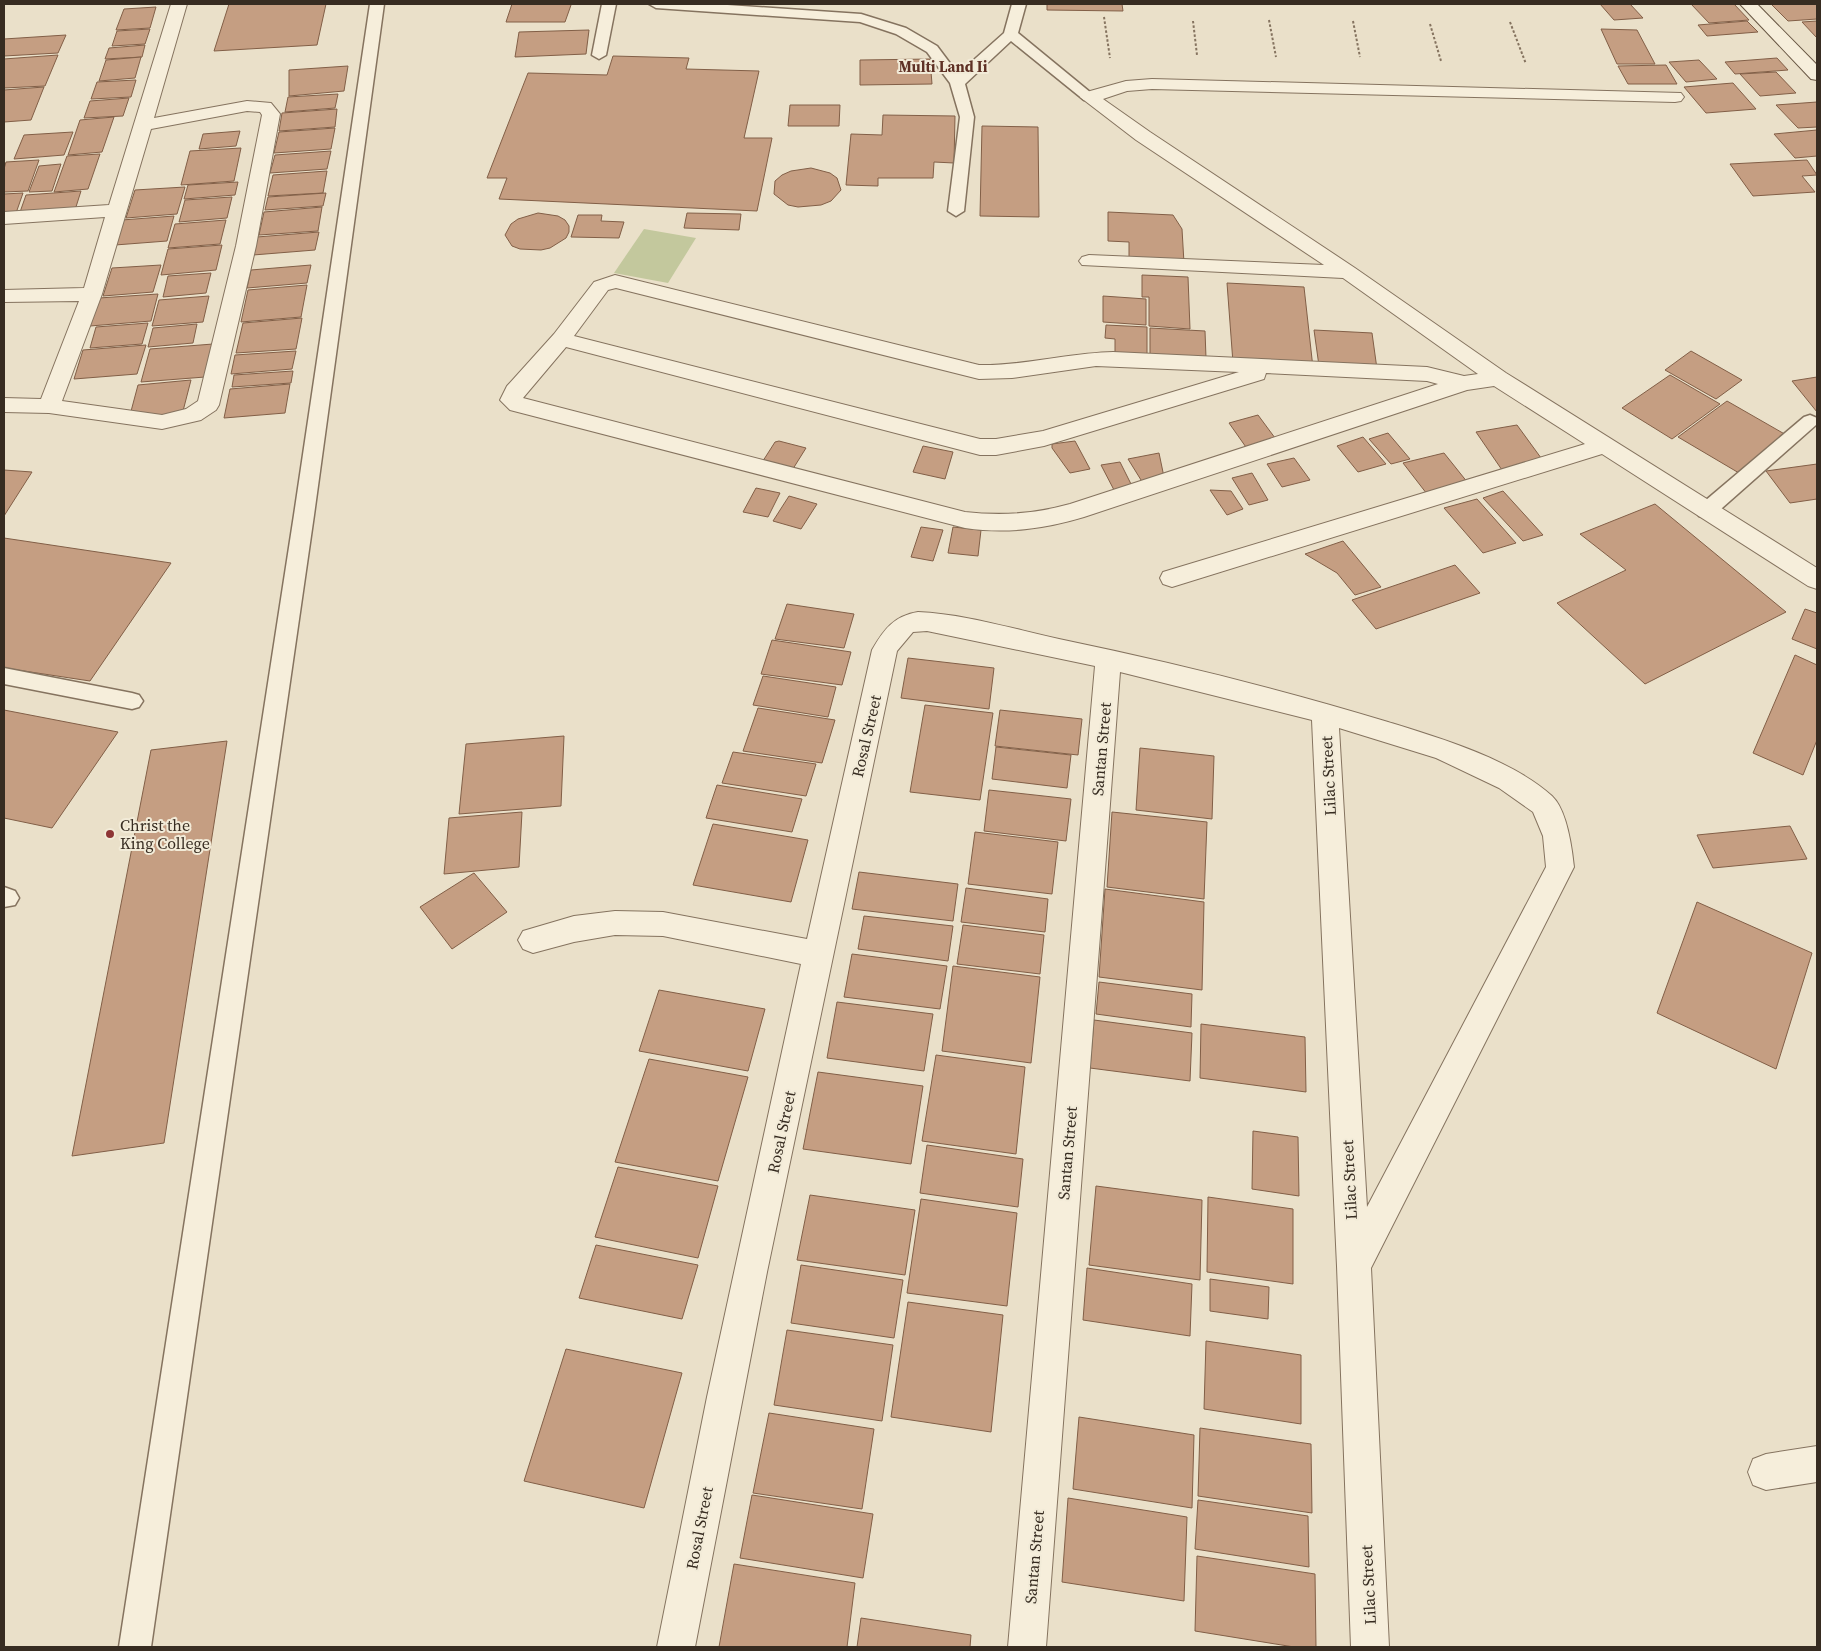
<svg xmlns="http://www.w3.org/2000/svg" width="1821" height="1651" viewBox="0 0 1821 1651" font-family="'Source Serif 4',serif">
  <rect width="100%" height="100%" fill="#eae0c9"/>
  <polygon fill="#c3c89d" points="644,229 696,238 668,283 614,273"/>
  <g fill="#c59e82" stroke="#825f47">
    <polygon points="229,4 326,4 317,45 214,51"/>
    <polygon points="512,4 571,4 571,5 565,22 506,22"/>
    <polygon points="1047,4 1122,4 1123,11 1047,10"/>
    <polygon points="1600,4 1630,4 1643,18 1614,20"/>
    <polygon points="1691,4 1734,4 1749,20 1709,23"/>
    <polygon points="1771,4 1817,4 1817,19 1788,21"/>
    <polygon points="156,7 150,28 116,30 124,9"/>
    <polygon points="1747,21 1758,32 1707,36 1698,25"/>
    <polygon points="1817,21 1817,38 1802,22"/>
    <polygon points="150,29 145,44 112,46 117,31"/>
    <polygon points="1601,29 1637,30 1655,64 1617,64"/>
    <polygon points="589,30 586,54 515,57 519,32"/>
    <polygon points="66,35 58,53 4,56 4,39"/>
    <polygon points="145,45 142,57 105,59 109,48"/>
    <polygon points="58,55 45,86 4,88 4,59"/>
    <polygon points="613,56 689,58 686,69 759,71 744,138 772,138 757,211 499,199 507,178 487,178 528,73 607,75"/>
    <polygon points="141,57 135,78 99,81 106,60"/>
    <polygon points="1777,58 1788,70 1735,74 1725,62"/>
    <polygon points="930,59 932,84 860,85 860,60"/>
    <polygon points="1699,60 1717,79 1686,82 1669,62"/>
    <polygon points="1666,65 1677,84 1628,84 1618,66"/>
    <polygon points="348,66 344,91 289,96 289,70"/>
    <polygon points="1776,72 1796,93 1760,96 1740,74"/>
    <polygon points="136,80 131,97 91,99 97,82"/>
    <polygon points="1733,83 1756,109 1706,113 1684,87"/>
    <polygon points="44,87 31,120 4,122 4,90"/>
    <polygon points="338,94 335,108 285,112 288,97"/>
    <polygon points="129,98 123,116 84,118 90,101"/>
    <polygon points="1817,102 1817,127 1798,128 1776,105"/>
    <polygon points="790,105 840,105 839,126 788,126"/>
    <polygon points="337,109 335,127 279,131 282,113"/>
    <polygon points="883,115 955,116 954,163 934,162 933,178 878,178 878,186 846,185 851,134 882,135"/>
    <polygon points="114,117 102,152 68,155 80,120"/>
    <polygon points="982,126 1038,127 1039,217 980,216"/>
    <polygon points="335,128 331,149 274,153 279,132"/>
    <polygon points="1817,130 1817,156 1795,158 1774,134"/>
    <polygon points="240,131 236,146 199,149 203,134"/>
    <polygon points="73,132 64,155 14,159 24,135"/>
    <polygon points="241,148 234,181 181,185 190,151"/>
    <polygon points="331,151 327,169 270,173 275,155"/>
    <polygon points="100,154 88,189 54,192 67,156"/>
    <polygon points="39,160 28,191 4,192 4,169 6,162"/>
    <polygon points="1807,160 1817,175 1802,176 1815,192 1753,196 1730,164"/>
    <polygon points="61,164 52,191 29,192 39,166"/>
    <polygon points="811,168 830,173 837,178 841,190 831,201 821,205 798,207 788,205 774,194 775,181 782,175 791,171"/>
    <polygon points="327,171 323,193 268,196 273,175"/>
    <polygon points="238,182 235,195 184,199 188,185"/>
    <polygon points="185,187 177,214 126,218 135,190"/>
    <polygon points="81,191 75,210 19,215 26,195"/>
    <polygon points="23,193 15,216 4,216 4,194"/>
    <polygon points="326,193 323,206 265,210 268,197"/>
    <polygon points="232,197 227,218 179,222 185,200"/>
    <polygon points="322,207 318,231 259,235 264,212"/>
    <polygon points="1108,212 1173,215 1182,229 1184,263 1129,261 1129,242 1108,241"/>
    <polygon points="538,213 558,216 565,220 569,226 569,232 566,238 550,248 541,250 520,249 512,246 505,235 511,224 518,219"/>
    <polygon points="687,213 741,214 739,230 684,228"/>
    <polygon points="578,215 602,215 601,221 624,222 619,238 571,237"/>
    <polygon points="174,216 167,241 115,245 122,220"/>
    <polygon points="226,220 220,244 168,248 175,224"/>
    <polygon points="319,232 315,250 253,255 257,237"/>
    <polygon points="222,245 216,270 161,275 168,249"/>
    <polygon points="161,265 153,292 103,296 112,268"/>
    <polygon points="311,265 307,283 247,288 251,270"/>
    <polygon points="211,273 206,293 163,297 168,276"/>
    <polygon points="1142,275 1188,277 1190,329 1149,326 1149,297 1142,297"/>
    <polygon points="1227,283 1304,287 1313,368 1233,363"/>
    <polygon points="307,285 301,317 241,322 248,290"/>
    <polygon points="158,294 151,321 90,326 99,298"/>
    <polygon points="209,296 203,322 152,326 159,300"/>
    <polygon points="1103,296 1146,299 1146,325 1103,322"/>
    <polygon points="302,318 296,349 236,353 243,323"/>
    <polygon points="148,323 142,344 90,348 96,327"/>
    <polygon points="197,324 193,343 148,347 153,328"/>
    <polygon points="1106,325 1147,327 1147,359 1115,357 1115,339 1105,338"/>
    <polygon points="1150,328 1205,331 1206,358 1150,355"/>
    <polygon points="1314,330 1372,333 1377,369 1319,366"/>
    <polygon points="213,344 205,377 141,382 150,349"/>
    <polygon points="146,345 137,374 74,379 83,350"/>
    <polygon points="296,351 292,369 231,374 235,355"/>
    <polygon points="1691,351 1742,380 1716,399 1665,370"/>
    <polygon points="293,371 291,383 232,387 234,375"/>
    <polygon points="1670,375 1720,404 1672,439 1622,408"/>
    <polygon points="1817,377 1817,412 1792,381"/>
    <polygon points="191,380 183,411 166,419 130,415 138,385"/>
    <polygon points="290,384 285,413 224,418 230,389"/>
    <polygon points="1727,401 1788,436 1739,473 1678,437"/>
    <polygon points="1258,415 1278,442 1248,450 1229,423"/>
    <polygon points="1517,425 1544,462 1502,470 1476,432"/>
    <polygon points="1388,433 1410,459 1391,464 1369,439"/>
    <polygon points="1363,437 1386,464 1358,472 1337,446"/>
    <polygon points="779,441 806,448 791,472 761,464 775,442"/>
    <polygon points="1075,441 1090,469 1070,473 1052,448 1052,444"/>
    <polygon points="923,446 953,452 945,479 913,472"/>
    <polygon points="1159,453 1164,477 1146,488 1128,459"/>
    <polygon points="1444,453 1468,483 1427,494 1403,463"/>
    <polygon points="1294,458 1310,480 1282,487 1267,464"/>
    <polygon points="1120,462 1132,486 1114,490 1101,465"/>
    <polygon points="1817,464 1817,499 1790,503 1766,471"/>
    <polygon points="4,470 32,472 4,516"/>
    <polygon points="1252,473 1268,500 1249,505 1232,478"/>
    <polygon points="756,488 780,493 768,517 743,512"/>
    <polygon points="1210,490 1231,491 1243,509 1227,515"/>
    <polygon points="1503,491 1543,535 1523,541 1483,498"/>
    <polygon points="789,496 817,504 801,529 773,521"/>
    <polygon points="1477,499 1516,543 1483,553 1444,508"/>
    <polygon points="1655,504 1786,612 1645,684 1557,603 1626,570 1580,534"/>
    <polygon points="921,527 943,530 933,561 911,557"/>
    <polygon points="953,527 981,530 978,556 948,553"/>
    <polygon points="4,538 171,563 90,681 4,668"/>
    <polygon points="1343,541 1381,587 1355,595 1337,573 1305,554"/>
    <polygon points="1455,565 1480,593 1376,629 1352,600"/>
    <polygon points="787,604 854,614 844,648 775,639"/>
    <polygon points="1805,609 1817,613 1817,649 1792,639"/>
    <polygon points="772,640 851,652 842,685 761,674"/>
    <polygon points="1795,655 1817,665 1817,740 1803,775 1753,753"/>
    <polygon points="908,658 994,668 989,709 901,698"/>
    <polygon points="763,676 836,687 828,717 753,705"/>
    <polygon points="925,705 993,713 980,800 910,792"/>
    <polygon points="758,708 835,720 822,763 743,751"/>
    <polygon points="4,710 118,732 52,828 4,818"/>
    <polygon points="1000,710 1082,719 1078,755 995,746"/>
    <polygon points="564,736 561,806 459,814 466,744"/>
    <polygon points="227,741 164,1143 72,1156 151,750"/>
    <polygon points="996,747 1071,755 1067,788 992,779"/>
    <polygon points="1140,748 1214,756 1212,819 1136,810"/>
    <polygon points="733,752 816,764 806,796 722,783"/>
    <polygon points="717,785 802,799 792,832 706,818"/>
    <polygon points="989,790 1071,799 1066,841 984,831"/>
    <polygon points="522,812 519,867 444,874 449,818"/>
    <polygon points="1112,812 1207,822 1204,899 1107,887"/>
    <polygon points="713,824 808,840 791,902 693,885"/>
    <polygon points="1790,826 1807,859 1713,868 1697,835"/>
    <polygon points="975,832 1058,842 1052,894 968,884"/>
    <polygon points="859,872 958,884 953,921 852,909"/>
    <polygon points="474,873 507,912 452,949 420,907"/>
    <polygon points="966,888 1048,899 1045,932 961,922"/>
    <polygon points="1105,889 1204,902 1202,990 1099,977"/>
    <polygon points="1697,902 1812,953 1776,1069 1657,1013"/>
    <polygon points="864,916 953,926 948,961 858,949"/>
    <polygon points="963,925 1044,935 1040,974 957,964"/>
    <polygon points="852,954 947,966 940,1009 844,997"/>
    <polygon points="953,966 1040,977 1031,1063 942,1051"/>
    <polygon points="1099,982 1192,994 1191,1027 1096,1014"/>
    <polygon points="659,990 765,1009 748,1071 639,1051"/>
    <polygon points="837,1002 933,1014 924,1071 827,1058"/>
    <polygon points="1094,1020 1192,1033 1190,1081 1090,1068"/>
    <polygon points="1201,1024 1305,1037 1306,1092 1200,1078"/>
    <polygon points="936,1055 1025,1067 1016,1154 922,1141"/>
    <polygon points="649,1059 748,1077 718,1181 615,1162"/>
    <polygon points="818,1072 923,1086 911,1164 803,1149"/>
    <polygon points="1253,1131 1298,1137 1299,1196 1252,1189"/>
    <polygon points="927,1145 1023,1159 1018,1207 920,1193"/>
    <polygon points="618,1167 718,1186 698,1258 595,1237"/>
    <polygon points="1096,1186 1202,1200 1200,1280 1089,1265"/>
    <polygon points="810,1195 915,1210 905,1275 797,1260"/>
    <polygon points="1208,1197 1293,1209 1293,1284 1207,1272"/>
    <polygon points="921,1199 1017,1213 1007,1306 907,1293"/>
    <polygon points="596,1245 698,1265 682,1319 579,1298"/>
    <polygon points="801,1265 903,1280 894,1338 791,1323"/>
    <polygon points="1087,1268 1192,1284 1190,1336 1083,1320"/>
    <polygon points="1210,1279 1269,1287 1268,1319 1210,1311"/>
    <polygon points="908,1302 1003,1315 991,1432 891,1417"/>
    <polygon points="787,1330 893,1345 882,1421 774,1405"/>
    <polygon points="1206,1341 1301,1355 1301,1424 1204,1409"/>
    <polygon points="566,1349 682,1373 644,1508 524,1481"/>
    <polygon points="769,1413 874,1429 862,1509 753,1493"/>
    <polygon points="1079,1417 1194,1435 1192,1508 1073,1489"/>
    <polygon points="1200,1428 1311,1444 1312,1513 1198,1496"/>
    <polygon points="752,1495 873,1514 863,1578 740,1558"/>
    <polygon points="1068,1498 1187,1517 1184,1601 1062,1582"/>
    <polygon points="1198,1500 1308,1516 1309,1567 1195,1549"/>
    <polygon points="1197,1556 1315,1574 1316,1647 1294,1647 1195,1631"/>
    <polygon points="734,1564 855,1583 847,1647 719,1647"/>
    <polygon points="861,1618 971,1635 970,1647 857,1647"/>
  </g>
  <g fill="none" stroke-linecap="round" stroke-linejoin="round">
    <g stroke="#85735f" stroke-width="3">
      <g id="service">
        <polygon points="370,4 384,4 314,515 151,1647 119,1647 294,515"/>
        <polygon points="602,4 616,4 606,55 599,59 592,55"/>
        <polygon points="649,4 713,4 861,14 906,28 937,46 958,74 1004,33 1012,4 1026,4 1018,33 1096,97 1094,100 1084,100 1011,41 965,84 974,117 964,211 956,216 948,211 960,117 950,83 927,52 896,34 860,22 656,8"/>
        <polygon points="1810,415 1817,418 1816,425 1713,516 1706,518 1699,516 1696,511 1699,506 1804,417"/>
        <polygon points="4,668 132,693 139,695 143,701 139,707 132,709 4,684"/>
        <polygon points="4,887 15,891 19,898 15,905 4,907"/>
      </g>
    </g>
    <g stroke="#85735f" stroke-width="2">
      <g id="minor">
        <path d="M171,4H187L154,118L247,101L271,103L280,114L256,246L219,405L216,410L201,420L162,429L49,413L4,412V398L41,399L79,301L4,302V290L84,288L105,217L4,224V212L109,205ZM247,111L260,112L262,115L236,246L198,401L186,409L162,415L62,401L102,294L151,129Z"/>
        <path d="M1152,79L1681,93L1684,97L1681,101L1675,102L1152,89L1127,91L1103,99L1150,132L1355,268L1506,373L1817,568V589L1808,586L1602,454L1172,587L1163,584L1160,578L1163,572L1585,444L1494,386L1467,390L1084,517C1044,529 1007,534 965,528L510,410L500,400L507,386L554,334L594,282L615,275L979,365C1024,366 1068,353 1113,352L1427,367L1464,376L1478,374L1343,278L1082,265L1079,261L1082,257L1089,255L1324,265L1136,140L1080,97L1083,93L1126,81ZM616,288L979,379L1012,378L1096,366L1239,372L1043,431L996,439H980L574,336L608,290ZM566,347L980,455H996L1044,446L1264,379L1266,373L1427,381L1438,384L1070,504C1035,514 1001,516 965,512L523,398Z"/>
        <path d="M918,612C965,614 1013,629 1059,639C1170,662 1280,689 1388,722C1440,738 1511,759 1552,796C1567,810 1572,848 1574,867L1371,1268L1389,1647H1351L1337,1266L1312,720L1120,672L1046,1647H1008L1095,666L927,631L913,632L897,651L767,1272L695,1647H657L707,1397L801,964L663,936L615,935L574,942L533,953L523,949L518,940L523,931L574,916L615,911L663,912L807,939L872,650C884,629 894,616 918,612ZM1339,728L1436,758L1499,788L1533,812L1543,836L1546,867L1367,1207Z"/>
        <polygon points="1817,1446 1817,1482 1766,1490 1753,1485 1748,1472 1753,1459 1766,1454"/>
      </g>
    </g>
    <g stroke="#675542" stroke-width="2">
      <polygon id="secondary" points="1740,4 1757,4 1817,65 1817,80 1811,79"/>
    </g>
    <g stroke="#85735f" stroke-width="2" stroke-dasharray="2.5 2" stroke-linecap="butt">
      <polyline points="1104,17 1110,58"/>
      <polyline points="1269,20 1276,57"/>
      <polyline points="1193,21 1197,55"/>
      <polyline points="1353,21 1360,57"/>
      <polyline points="1510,22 1526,64"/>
      <polyline points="1430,24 1441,61"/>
    </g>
    <use href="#service" fill="#f6eedb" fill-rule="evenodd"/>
    <use href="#minor" fill="#f6eedb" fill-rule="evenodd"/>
    <use href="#secondary" fill="#f6eedb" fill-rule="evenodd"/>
  </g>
  <circle fill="#8e3535" stroke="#f2ebd8" stroke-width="2" cx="110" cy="834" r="5"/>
  <g text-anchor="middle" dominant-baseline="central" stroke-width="4" stroke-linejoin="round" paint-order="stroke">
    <g font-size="15" font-weight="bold" fill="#5f3125" stroke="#f2ebd8">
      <text x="943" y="66">Multi Land Ii</text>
    </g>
    <g font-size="16" fill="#372c21" stroke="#f2ebd8">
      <text transform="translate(866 736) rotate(-77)">Rosal Street</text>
      <text transform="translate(1101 749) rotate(-85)">Santan Street</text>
      <text transform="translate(1328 776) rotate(-93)">Lilac Street</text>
      <text transform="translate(781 1132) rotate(-78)">Rosal Street</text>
      <text transform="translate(1067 1153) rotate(-85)">Santan Street</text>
      <text transform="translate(1349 1180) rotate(-93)">Lilac Street</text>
      <text transform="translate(699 1528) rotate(-79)">Rosal Street</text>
      <text transform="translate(1034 1557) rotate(-85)">Santan Street</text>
      <text transform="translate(1368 1585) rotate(-93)">Lilac Street</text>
    </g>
    <g font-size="16" fill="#372c21" stroke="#f2ebd8" text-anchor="start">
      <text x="120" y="825">Christ the<tspan x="120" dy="18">King College</tspan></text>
    </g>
  </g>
  <rect width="1821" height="1651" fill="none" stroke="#372c21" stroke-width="10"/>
</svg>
